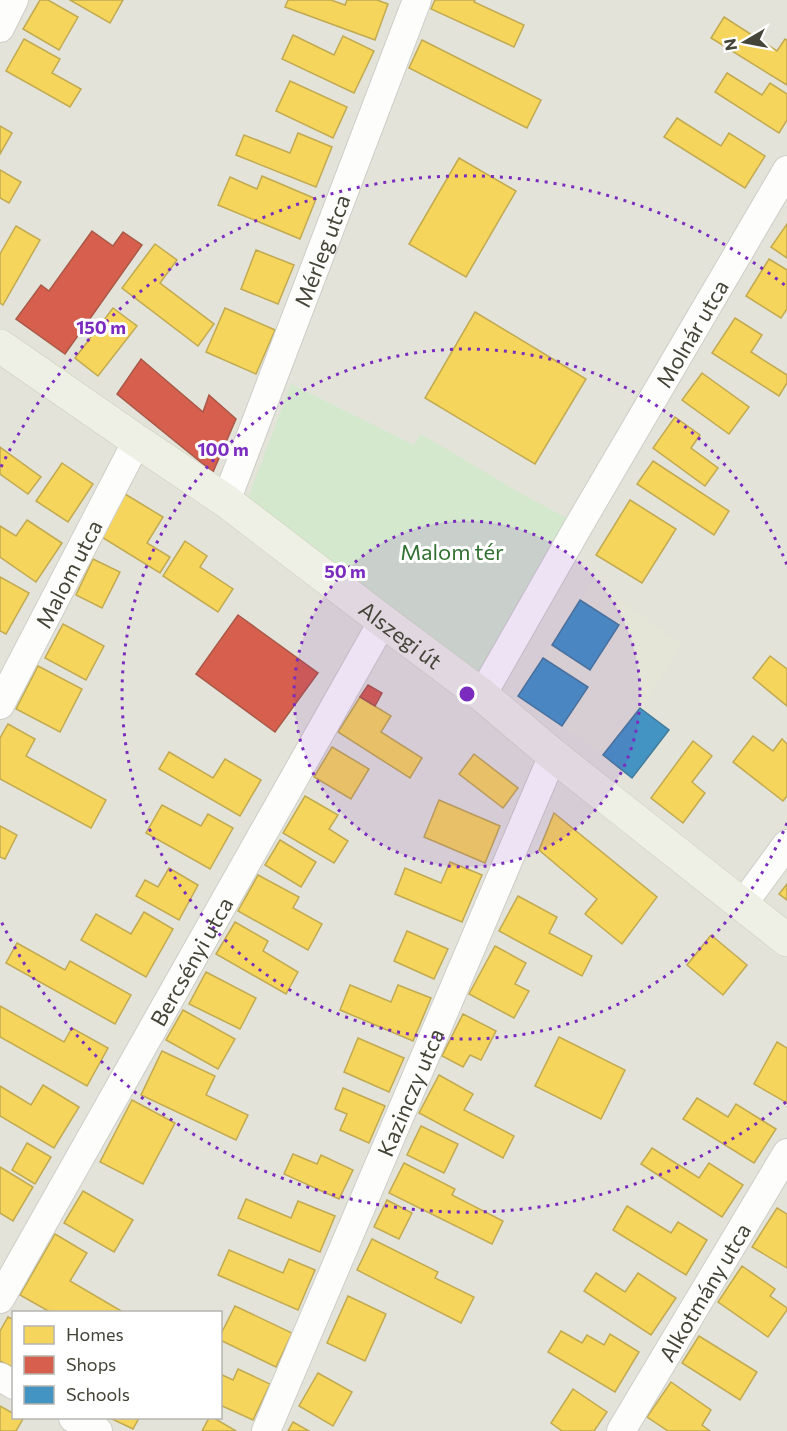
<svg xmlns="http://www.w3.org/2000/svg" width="787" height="1431" viewBox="0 0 787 1431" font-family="Commissioner,sans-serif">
  <rect width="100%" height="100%" fill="#eff0ea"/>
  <path fill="#e3e3d9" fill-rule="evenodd" d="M0,0H787V1431H0ZM14,1312H220V1418H14Z"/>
  <polygon fill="#e4e5d7" points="593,580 682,645 641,708 603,755 518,696"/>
  <polygon fill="#d4e8cd" points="291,384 414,445 421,434 522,494 574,522 483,678 245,506"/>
  <g fill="#f6d55c" stroke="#c1aa51" stroke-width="1.5">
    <polygon points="40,0 48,0 78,17 59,50 23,29"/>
    <polygon points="70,0 123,0 110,23"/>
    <polygon points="288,0 331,0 345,5 347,0 377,0 388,4 375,40 285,7"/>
    <polygon points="435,0 475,0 474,2 524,25 514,47 431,9"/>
    <polygon points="724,17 777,51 785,39 787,40 787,85 711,38"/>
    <polygon points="293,35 334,55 343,36 374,51 354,93 282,59"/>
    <polygon points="24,39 60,59 52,73 81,89 70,107 6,71"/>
    <polygon points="422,40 541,100 527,128 409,68"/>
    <polygon points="727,73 762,95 770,83 787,94 787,120 779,133 715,92"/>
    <polygon points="290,81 347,107 333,138 276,111"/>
    <polygon points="677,118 721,146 729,133 765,156 745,188 664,137"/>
    <polygon points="0,126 12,133 0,154"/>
    <polygon points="298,133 332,147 316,187 236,155 244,135 290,153"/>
    <polygon points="459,158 516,191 466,277 409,244"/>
    <polygon points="0,170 21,182 9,203 0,198"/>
    <polygon points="262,176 316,199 300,239 218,205 230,177 257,189"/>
    <polygon points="787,224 787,258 771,247"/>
    <polygon points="16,226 40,240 3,305 0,303 0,254"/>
    <polygon points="155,244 177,260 160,283 214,324 198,346 122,288"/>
    <polygon points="256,250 294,265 278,304 241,289"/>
    <polygon points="769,259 787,270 787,309 781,318 746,296"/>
    <polygon points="113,308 137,326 98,376 75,358"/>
    <polygon points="225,308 275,330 256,374 206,352"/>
    <polygon points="475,312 586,379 535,464 425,398"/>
    <polygon points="735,318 762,335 751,352 787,375 787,383 779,396 712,353"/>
    <polygon points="702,373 749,407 729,434 682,400"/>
    <polygon points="675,417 700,435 691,448 718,468 705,486 653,448"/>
    <polygon points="0,447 41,477 28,494 0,474"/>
    <polygon points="653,461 729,511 714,535 637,484"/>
    <polygon points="62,463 93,484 68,522 36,501"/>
    <polygon points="125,494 163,517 147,543 170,557 160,573 100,536"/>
    <polygon points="630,500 676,529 642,583 596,555"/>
    <polygon points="27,520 62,543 36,582 0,557 0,526 16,536"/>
    <polygon points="185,541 207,556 200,567 233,589 218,612 163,576"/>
    <polygon points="93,559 120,572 102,608 76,595"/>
    <polygon points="0,577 29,593 6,634 0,631"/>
    <polygon points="63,624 104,646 86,680 45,658"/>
    <polygon points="770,656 787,669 787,706 753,678"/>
    <polygon points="38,666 82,689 60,732 16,709"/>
    <polygon points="360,697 391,716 381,732 422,758 410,778 338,732"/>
    <polygon points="8,724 35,739 26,756 106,800 91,828 0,779 0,738"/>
    <polygon points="753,736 773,751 782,739 787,744 787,796 783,801 733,762"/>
    <polygon points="693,741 712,756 692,782 705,793 683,823 651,798"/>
    <polygon points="332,747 369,769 351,799 314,777"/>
    <polygon points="169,752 213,778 225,759 261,780 240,816 159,769"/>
    <polygon points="474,754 518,788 503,808 459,774"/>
    <polygon points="305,796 338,815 329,829 348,841 334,863 283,833"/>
    <polygon points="439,800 500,826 485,863 424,837"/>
    <polygon points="162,805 201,826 208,814 233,828 210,869 146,833"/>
    <polygon points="554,813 657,897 622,944 585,914 597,899 539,850"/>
    <polygon points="0,826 17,835 5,859 0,857"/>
    <polygon points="280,840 316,862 301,887 265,865"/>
    <polygon points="450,862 482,875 462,922 395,894 405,868 441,883"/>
    <polygon points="169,868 198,885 179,920 136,896 145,880 158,887"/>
    <polygon points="258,875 299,897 293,908 322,924 308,950 238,911"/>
    <polygon points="787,884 787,900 779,894"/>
    <polygon points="518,896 557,917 549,933 592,956 582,976 499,931"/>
    <polygon points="144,912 173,929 146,977 81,940 96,914 131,934"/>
    <polygon points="235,922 268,941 263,951 298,972 286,994 216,954"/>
    <polygon points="407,931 448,949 434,979 394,961"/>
    <polygon points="711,935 747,965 723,995 687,965"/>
    <polygon points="17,943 65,970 70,961 131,995 115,1024 6,963"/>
    <polygon points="495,946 526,963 515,984 529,991 514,1018 469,994"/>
    <polygon points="206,972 256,998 240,1029 189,1004"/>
    <polygon points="350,985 391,1002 398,985 431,998 413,1041 340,1010"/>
    <polygon points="0,1006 64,1042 72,1028 108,1048 87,1086 0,1037"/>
    <polygon points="183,1010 235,1039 218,1069 166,1040"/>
    <polygon points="463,1014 496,1031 481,1060 470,1055 463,1067 442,1056"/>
    <polygon points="559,1037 625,1070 601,1119 535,1086"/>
    <polygon points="358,1038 404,1058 389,1092 344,1072"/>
    <polygon points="777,1042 787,1048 787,1103 754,1084"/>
    <polygon points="162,1051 215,1076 206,1095 248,1115 236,1140 141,1095"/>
    <polygon points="439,1075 473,1094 464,1110 514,1136 503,1158 419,1113"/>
    <polygon points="43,1085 79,1107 54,1148 0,1116 0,1086 31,1105"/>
    <polygon points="343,1088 385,1106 369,1143 340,1130 347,1114 335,1109"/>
    <polygon points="697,1098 728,1117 736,1104 776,1129 754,1163 683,1119"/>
    <polygon points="132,1100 175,1123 143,1184 100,1162"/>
    <polygon points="421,1126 458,1144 444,1173 407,1155"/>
    <polygon points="27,1143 51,1157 35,1184 12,1170"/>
    <polygon points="652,1148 699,1178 709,1163 743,1185 722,1217 641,1164"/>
    <polygon points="293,1154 317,1164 321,1155 353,1170 339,1199 284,1174"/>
    <polygon points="404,1163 455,1189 452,1195 503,1221 492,1244 389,1193"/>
    <polygon points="0,1167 33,1187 13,1221 0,1213"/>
    <polygon points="83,1191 133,1220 114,1252 64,1223"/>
    <polygon points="246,1199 291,1218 298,1201 335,1216 320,1252 238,1218"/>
    <polygon points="387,1200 412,1213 399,1239 374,1227"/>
    <polygon points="627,1206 671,1233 678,1222 707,1240 686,1275 613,1230"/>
    <polygon points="777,1208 787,1214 787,1268 752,1247"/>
    <polygon points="55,1234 87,1253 70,1281 123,1312 50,1312 20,1295"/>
    <polygon points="372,1239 438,1272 435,1278 474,1297 461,1323 357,1270"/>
    <polygon points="229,1250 283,1273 289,1259 315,1270 298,1310 218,1275"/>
    <polygon points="742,1266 775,1289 770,1296 787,1308 787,1310 768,1337 718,1302"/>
    <polygon points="596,1273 625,1292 638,1273 676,1298 651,1335 584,1291"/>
    <polygon points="348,1296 386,1314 365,1361 327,1343"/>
    <polygon points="235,1306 292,1333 276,1367 220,1340 220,1336"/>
    <polygon points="8,1317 14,1320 14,1368 0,1361 0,1331"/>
    <polygon points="561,1331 582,1343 587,1335 604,1345 610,1334 639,1352 615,1392 548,1352"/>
    <polygon points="699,1336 757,1372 740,1400 682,1363"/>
    <polygon points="238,1369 270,1384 253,1420 220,1405 220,1374 233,1380"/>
    <polygon points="318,1373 352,1392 333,1426 299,1406"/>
    <polygon points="671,1382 711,1410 702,1425 710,1431 668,1431 647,1417"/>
    <polygon points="573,1389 607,1412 594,1431 562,1431 551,1423"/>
    <polygon points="0,1406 14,1414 14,1418 20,1418 23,1419 16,1431 0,1431"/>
    <polygon points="110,1418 139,1418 133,1429"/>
    <polygon points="209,1418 214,1418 236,1431 202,1431"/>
    <polygon points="293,1422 309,1431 288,1431"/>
  </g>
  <g fill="#d6604d" stroke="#aa5847" stroke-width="1.5">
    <polygon points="92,231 113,246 123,232 142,245 65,354 16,319 41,285 49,291"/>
    <polygon points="141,359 203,412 209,395 236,419 213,472 117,394"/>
    <polygon points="238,615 318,673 275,732 196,674"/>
    <polygon points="368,685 382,693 375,706 360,697"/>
  </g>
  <g fill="#4393c3" stroke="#447b99" stroke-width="1.5">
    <polygon points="580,600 619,625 590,670 552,645"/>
    <polygon points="543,658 588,687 562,726 518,696"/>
    <polygon points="640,708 669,730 632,778 603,755"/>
  </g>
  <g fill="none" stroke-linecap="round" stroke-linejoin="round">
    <g stroke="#cdcec8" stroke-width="30">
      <g id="minor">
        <polyline points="0,28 14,0"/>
        <path id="s1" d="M226,501L417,0"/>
        <path id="s2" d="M482,695L579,525L787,170"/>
        <path id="s3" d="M0,705L137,441"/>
        <polyline points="743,904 787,844"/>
        <path id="s4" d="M0,1299L383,621"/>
        <polyline points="0,1377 14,1385"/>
        <polyline points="73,1418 98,1431"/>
        <path id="s5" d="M266,1431L553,755"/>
        <path id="s6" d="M621,1431L787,1153"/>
      </g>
    </g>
    <g stroke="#ced0ba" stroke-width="34">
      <g id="major">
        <path id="s7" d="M0,346L137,441L226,501L383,621L482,695L553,755L787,940"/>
      </g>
    </g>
    <use href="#minor" stroke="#fdfdfc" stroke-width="28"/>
    <use href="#major" stroke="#eeefe5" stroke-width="33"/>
  </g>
  <circle cx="467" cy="694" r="173" fill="#7b2cbf" fill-opacity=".12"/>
  <g fill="none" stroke="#7b2cbf" stroke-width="3" stroke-dasharray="3 6">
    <circle cx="467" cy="694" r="173"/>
    <path d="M787 823A345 345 0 1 1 787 565"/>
    <path d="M786 1102A518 518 0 0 1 1 921M1 467A518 518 0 0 1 786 286"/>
  </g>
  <g text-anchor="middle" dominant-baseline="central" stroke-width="6" stroke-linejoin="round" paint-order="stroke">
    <g font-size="22" fill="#454438" stroke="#fff">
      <text stroke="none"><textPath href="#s1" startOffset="268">Mérleg utca</textPath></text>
      <text stroke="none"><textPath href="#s2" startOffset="418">Molnár utca</textPath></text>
      <text stroke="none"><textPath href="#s3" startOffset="148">Malom utca</textPath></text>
      <text stroke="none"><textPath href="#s7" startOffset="494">Alszegi út</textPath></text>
      <text stroke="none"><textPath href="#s4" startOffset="388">Bercsényi utca</textPath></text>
      <text stroke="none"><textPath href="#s5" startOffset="368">Kazinczy utca</textPath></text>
      <text stroke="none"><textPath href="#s6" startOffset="162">Alkotmány utca</textPath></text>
    </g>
    <g font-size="22" fill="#327032" stroke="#fff">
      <text x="452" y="551">Malom tér</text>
    </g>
  </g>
  <circle cx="467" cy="694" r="9" fill="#7b2cbf" stroke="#fff" stroke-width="3"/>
  <g font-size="18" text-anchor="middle" font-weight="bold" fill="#7b2cbf" stroke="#fff" stroke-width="6" stroke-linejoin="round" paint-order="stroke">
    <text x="101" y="334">150 m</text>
    <text x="223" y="456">100 m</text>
    <text x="345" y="578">50 m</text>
  </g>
  <rect x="12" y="1311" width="210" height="108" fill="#ffffff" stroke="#b5b4af" stroke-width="1.5"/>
  <rect x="24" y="1326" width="30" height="18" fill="#f6d55c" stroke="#b5b4af" stroke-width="1.5"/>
  <text x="66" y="1341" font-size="18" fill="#454438">Homes</text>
  <rect x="24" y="1356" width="30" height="18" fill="#d6604d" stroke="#b5b4af" stroke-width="1.5"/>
  <text x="66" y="1371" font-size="18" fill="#454438">Shops</text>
  <rect x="24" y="1386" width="30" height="18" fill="#4393c3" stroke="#b5b4af" stroke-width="1.5"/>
  <text x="66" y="1401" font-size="18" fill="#454438">Schools</text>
  <g transform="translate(745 42) rotate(260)" stroke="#ffffff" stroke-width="4.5" paint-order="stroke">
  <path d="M0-4.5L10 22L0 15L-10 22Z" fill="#454438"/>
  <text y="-9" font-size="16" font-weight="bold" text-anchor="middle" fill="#454438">N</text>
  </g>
</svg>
